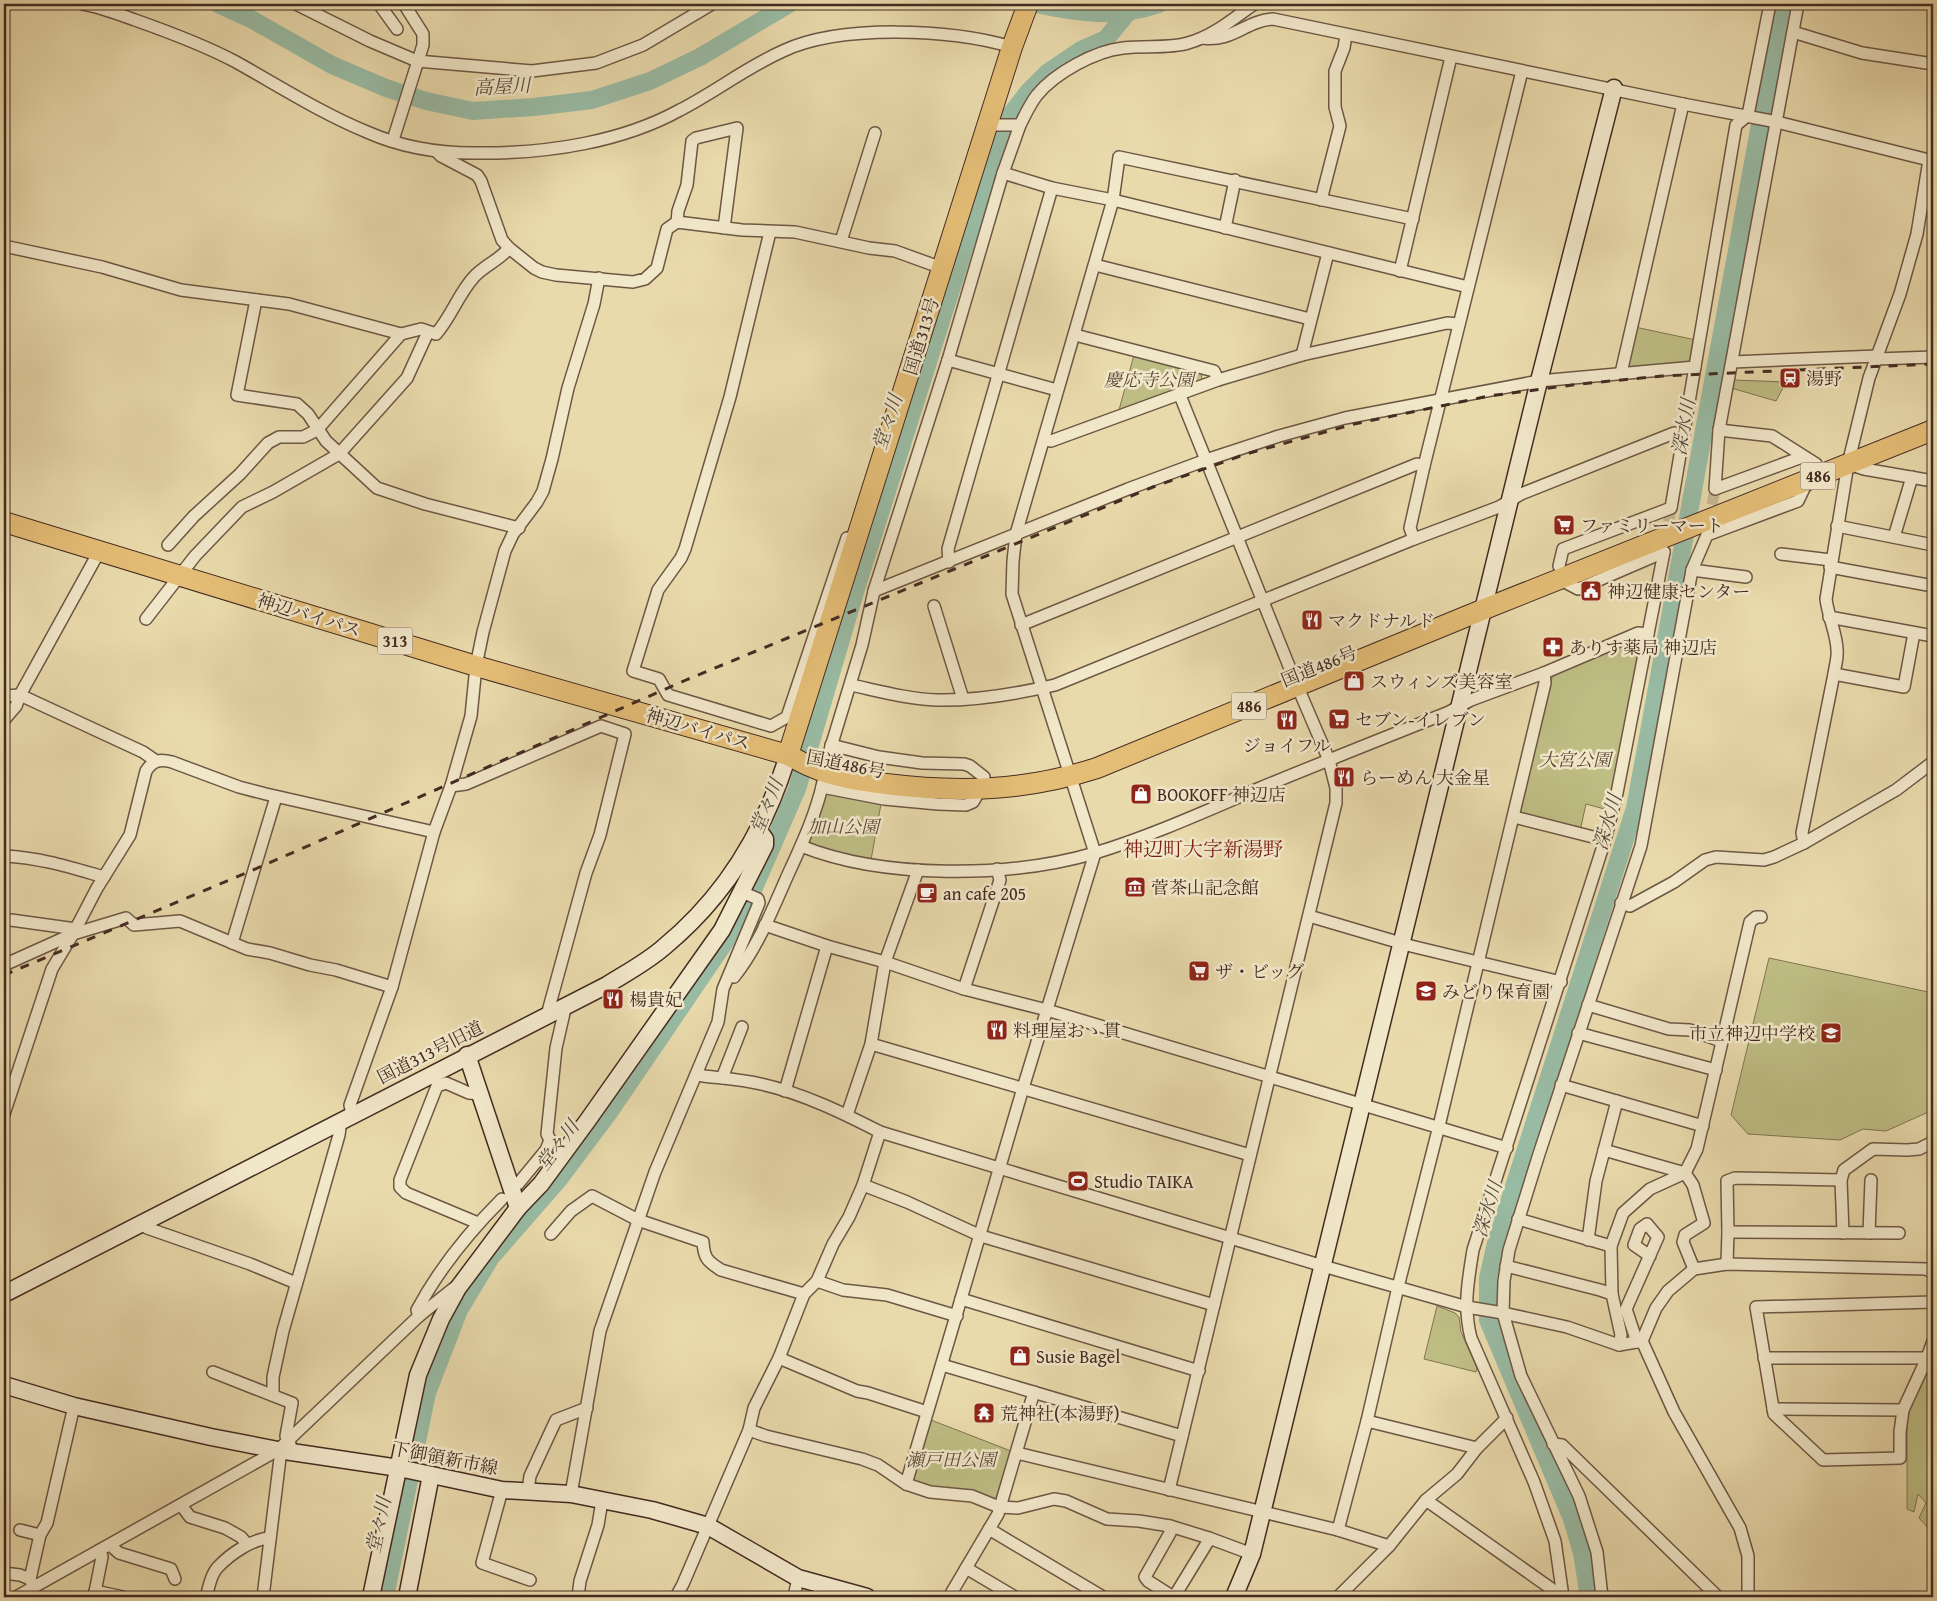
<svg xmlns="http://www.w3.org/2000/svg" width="1937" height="1601" viewBox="0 0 1937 1601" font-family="'Gentium Book Plus','Noto Serif JP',serif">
  <rect width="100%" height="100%" fill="#e9daac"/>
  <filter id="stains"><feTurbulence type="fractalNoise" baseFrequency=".004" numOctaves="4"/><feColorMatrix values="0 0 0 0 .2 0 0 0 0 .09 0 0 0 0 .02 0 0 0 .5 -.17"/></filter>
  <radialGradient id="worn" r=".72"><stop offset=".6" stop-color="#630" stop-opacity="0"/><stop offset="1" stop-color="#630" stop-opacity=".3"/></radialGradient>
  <g fill="#bebd84" stroke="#817453">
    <polygon points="1635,327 1696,340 1693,362 1628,368"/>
    <polygon points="1134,355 1201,370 1202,381 1119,410"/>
    <polygon points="1733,380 1786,382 1776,401 1731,388"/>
    <polygon points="1638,637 1642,638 1608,810 1586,804 1580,831 1524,817 1519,810 1553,674"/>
    <polygon points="828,793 881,804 871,860 812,848 806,838 822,796"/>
    <polygon points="1769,958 1933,993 1933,1110 1886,1131 1863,1129 1840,1140 1748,1134 1731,1115"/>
    <polygon points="1437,1306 1455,1313 1459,1317 1461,1332 1477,1368 1476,1372 1424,1359"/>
    <polygon points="1933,1354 1933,1533 1919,1518 1926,1503 1918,1494 1914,1512 1907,1509 1907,1413"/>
    <polygon points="931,1420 1011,1451 999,1496 993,1500 932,1489 918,1484 913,1478"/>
  </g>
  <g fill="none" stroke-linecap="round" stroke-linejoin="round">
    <g stroke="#99bba4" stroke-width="18">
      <polyline points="218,4 251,19 332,65 386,88 426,101 473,111 534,107 592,100 650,81 700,57 789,4"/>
      <path d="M1036,4C1079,13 1115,19 1159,4"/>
      <polyline points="385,1597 427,1393 459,1310 491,1257 559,1179 610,1111 725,942 746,906 797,789 855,592 989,170 1008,118 1029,91 1047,73 1081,50 1106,39 1128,12"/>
      <polyline points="1589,1597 1582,1553 1572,1519 1488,1320 1488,1278 1496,1243 1635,808 1782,4"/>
    </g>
    <g stroke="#c8b790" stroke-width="11" stroke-dasharray="11 5.5" stroke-linecap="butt">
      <polyline points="1709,521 1715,489"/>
      <polyline points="1666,538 1671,508"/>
      <polyline points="824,776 830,750"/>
    </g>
    <g stroke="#6d5744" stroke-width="14">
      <g id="street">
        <path d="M83,4C101,7 118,14 135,20C169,32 204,45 236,62C279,86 321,113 367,132C403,148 444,154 483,153C549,153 622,142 680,110C715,92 747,67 783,51C841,24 951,29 1012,47"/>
        <polyline points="296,4 370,41 417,61 532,71 596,63 643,45 712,4"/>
        <polyline points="379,4 397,29"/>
        <polyline points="1798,4 1719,430 1715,489 1802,457"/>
        <polyline points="1793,32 1862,53 1933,64"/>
        <path d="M1203,38C1233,42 1245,21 1273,19L1683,104L1777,122L1933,161"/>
        <path d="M988,125H1020C1025,115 1030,104 1037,95C1055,73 1095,51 1123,48C1145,45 1168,49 1188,43C1213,36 1233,19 1254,4"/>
        <polyline points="393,140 423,45 423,34 404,4"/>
        <polyline points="438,153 441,156 477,175 481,181 502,240 509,248 534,268 542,272 556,275 633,282 645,279 657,268 667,229 677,222 742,230 795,232 869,248 895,251 942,268"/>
        <polyline points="1003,173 1052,188 1113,200 1468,287"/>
        <polyline points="1321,200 1340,126 1335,107 1335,71 1344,48 1346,35"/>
        <polyline points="677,222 678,211 687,185 692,141 696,138 737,128 724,228"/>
        <polyline points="1225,228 1235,180"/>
        <polyline points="770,232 730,397 685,549 681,558 658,590 633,671 659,679 668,695 771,726 787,717 847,538"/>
        <polyline points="841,241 875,133"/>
        <path d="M4,246L102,267L181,290L289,304L401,334L421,329L436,334C451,317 458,295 473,278C483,266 500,260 509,248"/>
        <polyline points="1095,265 1310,319"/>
        <polyline points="1400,271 1451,57"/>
        <polyline points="256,300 237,395 297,404 308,414 326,441 377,488 425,504 519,528"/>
        <polyline points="1075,335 1214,371 1218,380"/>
        <polyline points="1302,355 1328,253"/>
        <polyline points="1876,359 1933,357"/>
        <polyline points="948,360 1057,390"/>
        <polyline points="1732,362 1877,356"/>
        <polyline points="1621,373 1683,104"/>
        <polyline points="1719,430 1772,436 1816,464"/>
        <polyline points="1044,440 1051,441 1218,380 1302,355 1447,323 1459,324"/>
        <polyline points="1849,464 1864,469 1933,481"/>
        <polyline points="1837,526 1933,545"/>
        <polyline points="1894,537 1912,477"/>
        <polyline points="1414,539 1410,528 1424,466 1522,71"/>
        <polyline points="168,545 194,516 240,474 268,443 279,437 303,437 317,430 401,334"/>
        <polyline points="1781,554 1831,560"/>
        <polyline points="949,562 948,549 1052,188"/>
        <polyline points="1559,566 1563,549 1671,508 1736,125 1748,115 1770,4"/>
        <polyline points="1830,567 1933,586"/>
        <polyline points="1692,570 1746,577"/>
        <polyline points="1559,579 1578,589 1664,552"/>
        <polyline points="874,591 1128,489 1206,460 1279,436 1345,418 1539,381 1695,367"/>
        <polyline points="934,606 963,699"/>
        <polyline points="1829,617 1933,636"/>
        <polyline points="146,619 195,556 242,507 273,492 339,454 407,378 428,332"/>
        <polyline points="1021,625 1417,464 1424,466"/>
        <polyline points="1834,674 1904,687 1914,633"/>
        <path d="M851,685C879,691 908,699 937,700C977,701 1016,694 1055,685L1414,539L1499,507L1521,494L1674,433L1683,436"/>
        <polyline points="4,696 20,695 143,752 156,761"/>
        <polyline points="4,720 16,706 20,695 100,550"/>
        <polyline points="831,745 879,757 922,763 964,764 970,766 984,777"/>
        <polyline points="830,750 862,645 874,591 948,360 1003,173 1020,125"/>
        <polyline points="451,786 466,784 601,726 625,734 600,835 586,873 547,1015"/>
        <polyline points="822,787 884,799 938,804 966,805 973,802 980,790"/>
        <polyline points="1514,817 1605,840"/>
        <path d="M1804,843L1802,833L1834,674C1835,666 1838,658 1837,650C1837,635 1828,616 1826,599L1848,464L1869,378L1900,294L1917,234L1929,160"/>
        <path d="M801,846C883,879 1010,878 1095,853C1151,836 1206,811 1260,788C1323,762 1386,737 1449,712L1471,700L1544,673L1638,633L1648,634"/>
        <path d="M4,856C42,858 69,867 104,877"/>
        <polyline points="1621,903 1630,906 1674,882 1705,860 1716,857 1764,860 1774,857 1804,843 1896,790 1933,762"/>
        <polyline points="1309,916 1411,946 1561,982"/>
        <polyline points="4,921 11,920 76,929"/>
        <polyline points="765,925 827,946 885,962 964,989 1047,1010 1507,1148"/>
        <polyline points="232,943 276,797"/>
        <polyline points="4,965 73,934 126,918 134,925 180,921 247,949 270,953 310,965 336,970 392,987"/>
        <path d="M734,977C757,948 771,913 786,879C800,848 816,815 823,782"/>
        <polyline points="964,989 1000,880 997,869"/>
        <polyline points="1588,1005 1669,1029 1690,1030 1721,1041"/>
        <polyline points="1578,1033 1716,1070"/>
        <polyline points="871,1044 1250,1155"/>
        <path d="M696,1075C717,1078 740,1079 761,1084C802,1093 843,1113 880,1132L1323,1266L1467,1307L1503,1313L1567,1327L1619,1345L1642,1341"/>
        <polyline points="722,1078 742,1027"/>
        <polyline points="1561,1085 1703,1126"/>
        <polyline points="785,1091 827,946"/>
        <path d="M4,1114L52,969L73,934L97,888L130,835L146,771C153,760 160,759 172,762L239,787L266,794L434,832"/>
        <polyline points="352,1114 350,1105 392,987 434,832 451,786 471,716 476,666 483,632 505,551 513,534 537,502 543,491 552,459 568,388 594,304 599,278"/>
        <polyline points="847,1115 871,1044 885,962 918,870"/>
        <polyline points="1604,1150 1685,1173 1693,1185 1704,1223 1685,1235 1683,1242 1694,1269"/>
        <polyline points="518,1184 546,1150 550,1140 547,1134 556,1048 564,1013 561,1007"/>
        <polyline points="863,1185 907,1202 981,1236 1214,1305"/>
        <polyline points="1518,1219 1611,1246"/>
        <polyline points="144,1222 147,1228 250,1264 296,1283"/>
        <polyline points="478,1223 406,1193 400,1187 400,1180 437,1086 446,1083 469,1093 480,1094"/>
        <polyline points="1728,1232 1899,1233"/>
        <polyline points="1843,1233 1841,1180 1844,1170 1873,1149 1907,1150 1919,1149 1933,1142"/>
        <polyline points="1869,1233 1871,1180"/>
        <path d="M551,1234L571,1211L592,1196L638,1220L703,1242C704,1258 707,1261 721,1270L804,1294"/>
        <polyline points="1588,1240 1596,1181 1617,1101"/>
        <polyline points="1727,1264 1728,1232 1727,1181 1735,1178 1841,1180"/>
        <polyline points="1506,1266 1600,1290 1612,1294 1621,1335 1619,1345"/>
        <polyline points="817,1281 843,1290 887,1295 957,1316"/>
        <polyline points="1612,1294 1611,1246 1623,1213 1650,1189 1685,1173 1697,1149 1750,922 1756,917 1761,917"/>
        <polyline points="1933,1302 1756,1307 1774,1414 1823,1460 1900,1458 1900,1432 1903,1410 1927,1358 1933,1341"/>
        <path d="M419,1316L417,1310C439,1269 469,1232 502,1199"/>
        <polyline points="1642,1341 1656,1308 1668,1291 1694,1269 1727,1264 1926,1269 1933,1273"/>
        <polyline points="1642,1341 1674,1412 1740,1528 1748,1556 1748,1597"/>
        <polyline points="1637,1342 1626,1309 1658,1237 1647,1224 1640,1229 1634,1245 1650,1256"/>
        <polyline points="779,1358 857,1391 868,1393 927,1412"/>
        <polyline points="1764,1358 1927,1358"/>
        <polyline points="942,1365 1182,1436"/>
        <polyline points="1199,1371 961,1299 1023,1088 1095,853 1012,594 1013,561 1016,534 1113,200 1119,157 1413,219"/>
        <polyline points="213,1372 292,1403 286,1436 290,1444"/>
        <polyline points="273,1395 273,1377 283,1331 339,1135 341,1120"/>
        <polyline points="1773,1409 1903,1410"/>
        <polyline points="1367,1421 1477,1448"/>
        <polyline points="749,1430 766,1436 862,1459 878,1465 906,1484 930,1492 972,1496 999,1507 1018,1508 1054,1499 1066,1501 1107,1519 1139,1521 1170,1526 1209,1538 1252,1554"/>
        <polyline points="1553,1444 1562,1445 1718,1597"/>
        <polyline points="1017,1453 1338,1530 1389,1546 1426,1500 1457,1474 1477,1448 1507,1418"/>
        <polyline points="906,1484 961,1299"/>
        <polyline points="502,1490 482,1563 530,1580"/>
        <polyline points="1169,1490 1336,803 1336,788 1329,760 1293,676 1179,393"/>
        <polyline points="528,1491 530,1476 556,1420 587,1408"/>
        <polyline points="571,1494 600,1331 655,1172 718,1022 723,989 759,903 758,899 742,892"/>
        <polyline points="1426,1500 1563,1597"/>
        <polyline points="181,1505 190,1517 225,1528 241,1537 247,1544"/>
        <polyline points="1170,1526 1170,1533 1145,1577 1148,1581 1173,1597"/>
        <polyline points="989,1529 1103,1597"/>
        <polyline points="20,1530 40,1535"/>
        <polyline points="1338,1530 1367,1421 1398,1287 1439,1126 1545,683 1544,673"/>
        <polyline points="110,1545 119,1553 171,1569 175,1579"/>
        <polyline points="966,1568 1015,1597"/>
        <polyline points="4,1573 20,1575 30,1579"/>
        <polyline points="34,1587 30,1579 40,1535 47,1523 74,1406"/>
        <polyline points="95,1591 123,1597"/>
        <polyline points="16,1597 278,1450 419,1316 454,1288 458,1288"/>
        <polyline points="94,1597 102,1557 100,1550"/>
        <path d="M206,1597C209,1588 210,1576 217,1568C230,1554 252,1539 270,1538"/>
        <polyline points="263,1597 280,1458 278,1450"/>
        <polyline points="578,1597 580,1581 598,1525 602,1501"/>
        <polyline points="676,1597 683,1584 749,1430 754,1408 779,1358 804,1294 817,1281 833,1244 849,1217 863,1185 880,1132"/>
        <polyline points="794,1597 798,1578"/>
        <polyline points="949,1597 998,1514 1034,1392"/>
        <polyline points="1174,1597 1207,1543 1209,1538"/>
        <polyline points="1338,1597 1389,1546"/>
        <path d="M1563,1597L1555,1541L1534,1482L1471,1338C1463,1307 1468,1281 1473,1250L1605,840L1617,793L1664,552"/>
        <polyline points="1602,1597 1597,1552 1579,1496 1521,1376 1503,1313 1504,1281 1509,1250 1539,1154 1641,846 1692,570 1707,535 1798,501 1808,480"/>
      </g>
    </g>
    <g stroke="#442b22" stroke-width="19">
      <g id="secondary">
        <polyline points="467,1055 518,1208"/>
        <path d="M4,1294L607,985C626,973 647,962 664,947C726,896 765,831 788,755"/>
        <polyline points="4,1385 74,1406 211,1437 278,1450 399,1468 502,1490 571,1494 652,1510 708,1526 798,1578 867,1597"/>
        <polyline points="371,1597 418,1375 441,1319 458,1288 518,1208 541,1184 588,1120 722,930 765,845 765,839 759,831"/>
        <polyline points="407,1597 431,1475"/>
        <polyline points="1234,1597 1252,1554 1539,381 1614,88"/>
      </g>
    </g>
    <g stroke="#442b22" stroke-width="22">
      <g id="highway">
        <path d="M4,522L476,666L788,755C796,759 804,764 812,767C833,777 863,781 886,784C959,793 1026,791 1097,768L1482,610L1933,430"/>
        <polyline points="788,755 1012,47 1028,4"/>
      </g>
    </g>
    <use href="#street" stroke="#f1e7c9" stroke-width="11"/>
    <use href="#secondary" stroke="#f1e7c9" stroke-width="16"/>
    <use href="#highway" stroke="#e4bd76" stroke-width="20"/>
    <polyline stroke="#442b22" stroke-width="3" stroke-dasharray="9 9" stroke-linecap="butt" points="4,975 253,870 686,680 1153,487 1246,454 1354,424 1489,396 1580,384 1662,376 1933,364"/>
  </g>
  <defs>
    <g id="station-square" transform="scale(1.125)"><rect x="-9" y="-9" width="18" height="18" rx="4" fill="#8f2418" stroke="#f1e7c9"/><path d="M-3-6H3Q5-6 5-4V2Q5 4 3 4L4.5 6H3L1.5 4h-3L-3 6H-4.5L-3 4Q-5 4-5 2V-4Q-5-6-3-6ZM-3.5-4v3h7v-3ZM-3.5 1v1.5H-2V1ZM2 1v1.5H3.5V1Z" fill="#fff"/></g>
    <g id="supermarket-square" transform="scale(1.125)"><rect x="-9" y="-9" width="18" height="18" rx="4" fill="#8f2418" stroke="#f1e7c9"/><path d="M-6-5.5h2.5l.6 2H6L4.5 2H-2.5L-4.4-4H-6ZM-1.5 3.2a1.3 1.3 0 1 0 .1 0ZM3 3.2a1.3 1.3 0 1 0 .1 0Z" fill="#fff"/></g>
    <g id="civic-square" transform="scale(1.125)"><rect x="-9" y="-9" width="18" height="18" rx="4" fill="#8f2418" stroke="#f1e7c9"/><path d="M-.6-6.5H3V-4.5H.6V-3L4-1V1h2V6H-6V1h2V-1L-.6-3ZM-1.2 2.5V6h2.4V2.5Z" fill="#fff"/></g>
    <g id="restaurant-square" transform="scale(1.125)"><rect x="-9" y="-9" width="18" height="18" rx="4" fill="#8f2418" stroke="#f1e7c9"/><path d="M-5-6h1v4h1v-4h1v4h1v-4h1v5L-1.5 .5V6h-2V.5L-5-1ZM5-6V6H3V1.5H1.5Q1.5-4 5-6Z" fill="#fff"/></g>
    <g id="pharmacy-square" transform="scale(1.125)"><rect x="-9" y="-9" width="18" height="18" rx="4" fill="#8f2418" stroke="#f1e7c9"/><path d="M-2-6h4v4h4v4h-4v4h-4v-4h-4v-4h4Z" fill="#fff"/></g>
    <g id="shop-square" transform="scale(1.125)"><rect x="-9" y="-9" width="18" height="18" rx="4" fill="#8f2418" stroke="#f1e7c9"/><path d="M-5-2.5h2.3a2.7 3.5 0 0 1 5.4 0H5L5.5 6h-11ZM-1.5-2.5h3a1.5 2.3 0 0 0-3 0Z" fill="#fff"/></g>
    <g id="museum-square" transform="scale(1.125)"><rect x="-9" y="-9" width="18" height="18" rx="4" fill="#8f2418" stroke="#f1e7c9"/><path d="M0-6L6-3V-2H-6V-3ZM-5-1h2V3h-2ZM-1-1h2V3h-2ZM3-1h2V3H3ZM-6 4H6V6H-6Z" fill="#fff"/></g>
    <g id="cafe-square" transform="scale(1.125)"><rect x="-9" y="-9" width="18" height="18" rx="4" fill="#8f2418" stroke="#f1e7c9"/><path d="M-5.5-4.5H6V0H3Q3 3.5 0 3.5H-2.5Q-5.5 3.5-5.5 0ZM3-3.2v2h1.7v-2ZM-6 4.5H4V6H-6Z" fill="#fff"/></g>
    <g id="school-square" transform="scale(1.125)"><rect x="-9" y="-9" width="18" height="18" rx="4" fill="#8f2418" stroke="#f1e7c9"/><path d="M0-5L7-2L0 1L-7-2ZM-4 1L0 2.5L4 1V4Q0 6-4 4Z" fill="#fff"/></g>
    <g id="stadium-square" transform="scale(1.125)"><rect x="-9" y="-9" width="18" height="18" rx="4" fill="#8f2418" stroke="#f1e7c9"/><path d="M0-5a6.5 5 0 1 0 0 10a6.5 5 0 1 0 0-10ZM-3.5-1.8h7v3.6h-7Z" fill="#fff"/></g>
    <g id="temple-square" transform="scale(1.125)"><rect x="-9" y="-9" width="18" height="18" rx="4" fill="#8f2418" stroke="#f1e7c9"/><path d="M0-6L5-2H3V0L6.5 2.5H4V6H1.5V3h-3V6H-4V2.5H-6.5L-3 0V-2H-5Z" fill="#fff"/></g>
  </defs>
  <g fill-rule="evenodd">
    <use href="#station-square" x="1790" y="378"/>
    <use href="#supermarket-square" x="1564" y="525"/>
    <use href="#civic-square" x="1591" y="591"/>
    <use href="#restaurant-square" x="1312" y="620"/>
    <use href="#pharmacy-square" x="1553" y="647"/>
    <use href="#shop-square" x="1354" y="681"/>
    <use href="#supermarket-square" x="1339" y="719"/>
    <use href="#restaurant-square" x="1287" y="720"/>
    <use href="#restaurant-square" x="1344" y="777"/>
    <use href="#shop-square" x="1141" y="794"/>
    <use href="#museum-square" x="1135" y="887"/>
    <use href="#cafe-square" x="927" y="893"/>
    <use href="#supermarket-square" x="1199" y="971"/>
    <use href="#school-square" x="1426" y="991"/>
    <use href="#restaurant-square" x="613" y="999"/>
    <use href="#restaurant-square" x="997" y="1030"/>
    <use href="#school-square" x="1831" y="1033"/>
    <use href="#stadium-square" x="1078" y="1181"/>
    <use href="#shop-square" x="1020" y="1356"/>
    <use href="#temple-square" x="984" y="1413"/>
  </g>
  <g text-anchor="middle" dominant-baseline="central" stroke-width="5" stroke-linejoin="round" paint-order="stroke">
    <g fill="#f1e7c9" stroke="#786354" stroke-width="1">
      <rect x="1800.5" y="462.5" width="35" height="27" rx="4"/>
      <rect x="377.5" y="627.5" width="35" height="27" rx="4"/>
      <rect x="1231.5" y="692.5" width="35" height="27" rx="4"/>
    </g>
    <g font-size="16" font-weight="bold" fill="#442b22">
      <text x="1818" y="476">486</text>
      <text x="395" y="641">313</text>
      <text x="1249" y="706">486</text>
    </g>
    <g font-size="18" fill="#442b22" stroke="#f1e7c9">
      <text transform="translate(921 336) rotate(-73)">国道313号</text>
      <text transform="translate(309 615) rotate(17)">神辺バイパス</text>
      <text transform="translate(1319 666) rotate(-22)">国道486号</text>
      <text transform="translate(698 729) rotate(16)">神辺バイパス</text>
      <text transform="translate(846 764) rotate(11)">国道486号</text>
      <text transform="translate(430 1052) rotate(-27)">国道313号旧道</text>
      <text transform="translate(445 1458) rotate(11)">下御領新市線</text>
    </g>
    <g font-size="18" fill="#442b22" stroke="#f1e7c9" text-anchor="start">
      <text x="1806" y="378">湯野</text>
      <text x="1580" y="525">ファミリーマート</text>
      <text x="1607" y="591">神辺健康センター</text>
      <text x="1328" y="620">マクドナルド</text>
      <text x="1569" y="647">ありす薬局 神辺店</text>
      <text x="1370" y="681">スウィンズ美容室</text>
      <text x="1355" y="719">セブン-イレブン</text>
      <text x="1287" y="745" text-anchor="middle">ジョイフル</text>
      <text x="1360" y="777">らーめん 大金星</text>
      <text x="1157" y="794">BOOKOFF 神辺店</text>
      <text x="1151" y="887">菅茶山記念館</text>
      <text x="943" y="893">an cafe 205</text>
      <text x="1215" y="971">ザ・ビッグ</text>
      <text x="1442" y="991">みどり保育園</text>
      <text x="629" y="999">楊貴妃</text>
      <text x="1013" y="1030">料理屋おゝ貫</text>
      <text x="1815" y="1033" text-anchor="end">市立神辺中学校</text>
      <text x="1094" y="1181">Studio TAIKA</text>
      <text x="1036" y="1356">Susie Bagel</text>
      <text x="1000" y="1413">荒神社(本湯野)</text>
    </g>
    <g font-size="18" font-style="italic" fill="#5c4836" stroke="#f1e7c9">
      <text x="1149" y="379">慶応寺公園</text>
      <text x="1575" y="759">大宮公園</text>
      <text x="843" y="826">加山公園</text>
      <text x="951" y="1459">瀬戸田公園</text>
    </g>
    <g font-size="19" font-style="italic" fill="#55483c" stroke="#f1e7c9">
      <text transform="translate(502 86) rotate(-3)">高屋川</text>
      <text transform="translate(887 422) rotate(-72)">堂々川</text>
      <text transform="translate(1683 427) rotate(-80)">深水川</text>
      <text transform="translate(766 806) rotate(-68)">堂々川</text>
      <text transform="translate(1607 822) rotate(-74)">深水川</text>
      <text transform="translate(557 1145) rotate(-53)">堂々川</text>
      <text transform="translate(1487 1209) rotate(-73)">深水川</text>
      <text transform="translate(378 1525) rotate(-78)">堂々川</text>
    </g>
    <g font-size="20" fill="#7a1f14" stroke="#f1e7c9">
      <text x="1203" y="848">神辺町大字新湯野</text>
    </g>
  </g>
  <rect width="1937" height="1601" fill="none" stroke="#e9daac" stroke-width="20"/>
  <rect x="5" y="5" width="1927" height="1591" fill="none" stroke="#442b22" stroke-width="2.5"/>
  <rect x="10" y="10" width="1917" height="1581" fill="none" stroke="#442b22"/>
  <rect width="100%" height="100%" filter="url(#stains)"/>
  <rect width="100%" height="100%" fill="url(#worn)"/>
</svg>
